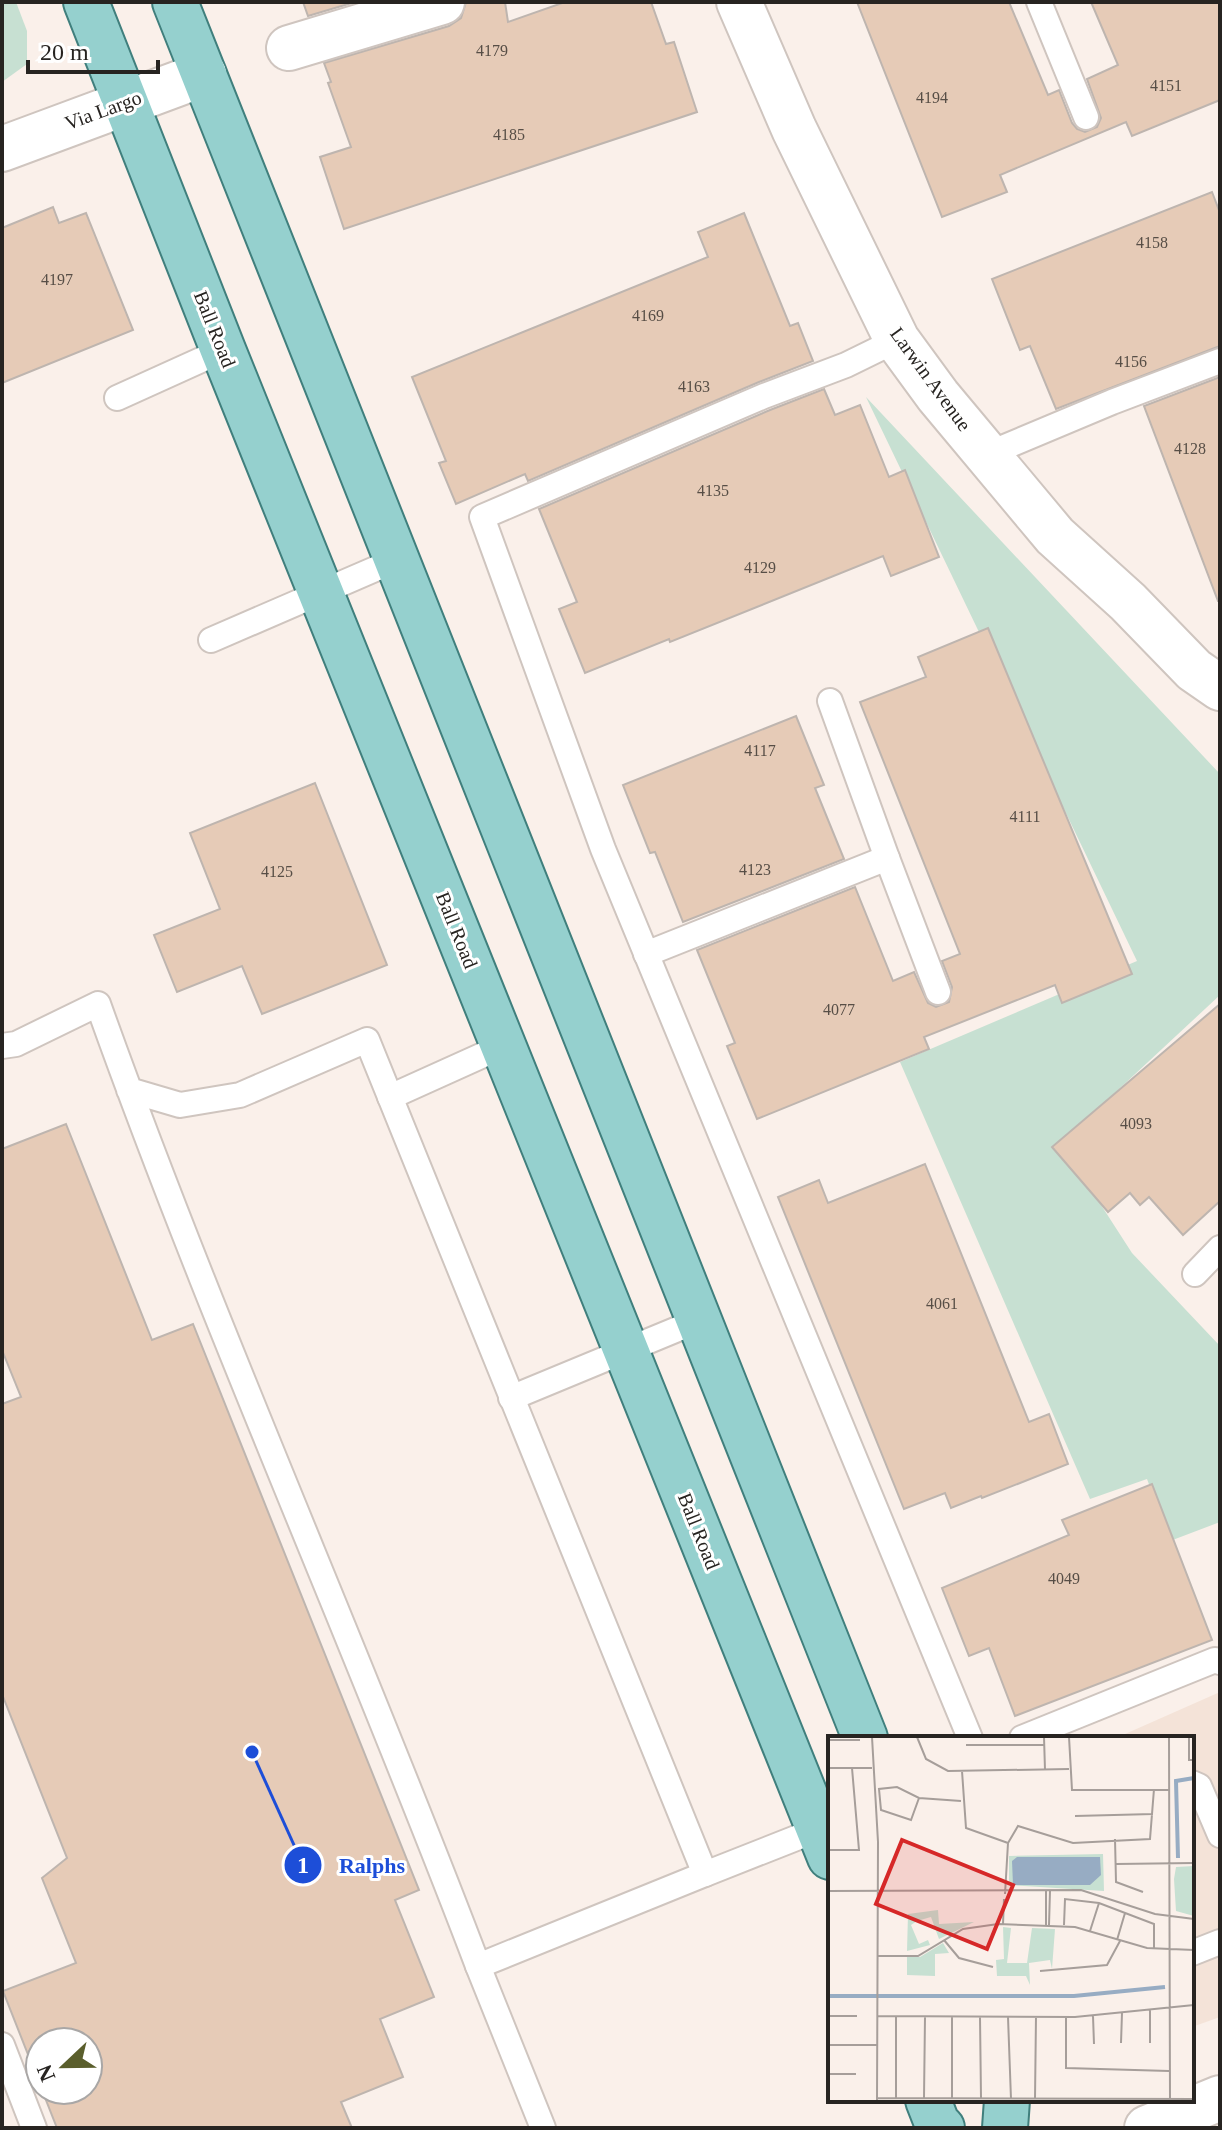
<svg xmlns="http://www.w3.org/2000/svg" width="1222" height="2130" viewBox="0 0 1222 2130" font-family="Georgia,serif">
  <rect width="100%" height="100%" fill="#faf0ea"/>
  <polygon fill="#f4e3d8" points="1220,1692 1220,2017 1192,2027 1192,1738 1116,1738"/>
  <g fill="#c7e0d2">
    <polygon points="2,2 16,2 27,31 27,64 2,82"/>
    <polygon points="866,397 1220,774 1220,995 1061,1143 1132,1253 1220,1346 1220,1522 1170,1541 1147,1479 1090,1499 900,1062 1137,961"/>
  </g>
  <g fill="#e6cbb7" stroke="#beb5af" stroke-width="2">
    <polygon points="303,2 355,2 308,16"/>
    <polygon points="466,2 505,2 508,22 565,2 651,2 666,44 674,42 697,112 344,229 320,157 351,147 328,83 331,82 324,63 449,26 461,18"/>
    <polygon points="857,2 1009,2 1048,95 1059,90 1072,123 1077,129 1085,132 1097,127 1101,118 1087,79 1118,65 1091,2 1220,2 1220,100 1132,136 1126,122 1000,175 1007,192 942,217"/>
    <polygon points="1212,192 1220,213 1220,346 1056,409 1030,346 1020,350 992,279"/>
    <polygon points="53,207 59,223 86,213 133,330 2,383 2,228"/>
    <polygon points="744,213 790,326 798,323 813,361 759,382 528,481 525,474 456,504 439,463 446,461 412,377 708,257 698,232"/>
    <polygon points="1220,377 1220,601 1218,601 1144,406"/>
    <polygon points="824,389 835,415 860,405 889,477 905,470 939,557 891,576 883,556 670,642 669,639 585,673 559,609 577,602 539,509 770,410"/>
    <polygon points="988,628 1132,974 1062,1003 1055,985 924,1037 929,1049 757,1119 727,1046 735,1043 697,950 855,887 893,981 914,972 928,1003 936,1007 949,1002 952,987 942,961 960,954 860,702 926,677 918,657"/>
    <polygon points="796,716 824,785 815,788 844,859 683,922 655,852 650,853 623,785"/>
    <polygon points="315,783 387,965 262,1014 242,966 177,992 154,935 220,909 190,833"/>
    <polygon points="1220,1004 1220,1201 1183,1235 1149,1197 1140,1205 1130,1193 1108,1212 1052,1147"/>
    <polygon points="66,1124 152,1340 193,1324 419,1890 395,1900 434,1997 380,2019 403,2077 341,2102 352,2128 57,2128 42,2090 88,2090 88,2042 40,2042 40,2085 3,1991 76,1963 42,1878 67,1858 2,1694 2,1404 21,1397 2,1350 2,1149"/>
    <polygon points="925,1164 1029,1422 1049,1414 1068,1464 982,1498 981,1496 951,1508 945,1493 904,1509 778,1197 819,1180 828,1203"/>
    <polygon points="1152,1484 1212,1640 1015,1716 989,1648 969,1656 942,1588 1069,1535 1062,1520"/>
  </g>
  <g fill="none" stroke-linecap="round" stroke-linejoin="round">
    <g stroke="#cfc5bf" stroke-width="28">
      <g id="service">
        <polyline points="1039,2 1086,117"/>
        <polyline points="897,340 846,365 764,396 482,517 603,849 970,1738"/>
        <polyline points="117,398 223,350"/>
        <polyline points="988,454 1112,402 1220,361"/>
        <polyline points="211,640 396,560"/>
        <polyline points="830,701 887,858"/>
        <polyline points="646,954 887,858 938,992"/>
        <path d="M2,1046L16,1044L98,1004C214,1329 356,1644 478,1966L705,1874L367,1040L240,1095L180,1105L129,1090"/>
        <polyline points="390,1097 503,1046"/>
        <polyline points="1195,1274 1220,1248"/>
        <polyline points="511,1398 697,1321"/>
        <polyline points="1022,1738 1215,1660 1220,1662"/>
        <polyline points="1192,1783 1199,1786 1220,1835"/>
        <polyline points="705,1874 819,1829"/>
        <polyline points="1192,1953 1220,1942"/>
        <polyline points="478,1966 543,2128"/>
        <polyline points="2,2045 34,2128"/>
      </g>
    </g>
    <g stroke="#cfc5bf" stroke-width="48">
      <g id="minor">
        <polyline points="739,2 794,129 897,340 938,396 1055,536 1128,602 1194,670 1220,688"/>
        <polyline points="289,48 442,2"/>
        <polyline points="2,149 204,74"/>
      </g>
    </g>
    <g stroke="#cfc5bf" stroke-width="48">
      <polyline id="tertiary" points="1147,2128 1220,2098"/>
    </g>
    <g stroke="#407f7d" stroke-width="48">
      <g id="primary">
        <polyline points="86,2 223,350 830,1857"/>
        <polyline points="175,2 865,1738"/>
        <polyline points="928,2100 937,2123 942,2128"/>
        <polyline points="1005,2128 1007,2100"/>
      </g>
    </g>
    <use href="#service" stroke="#fff" stroke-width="24"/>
    <use href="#minor" stroke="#fff" stroke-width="44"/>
    <use href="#tertiary" stroke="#fff" stroke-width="44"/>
    <use href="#primary" stroke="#95d0ce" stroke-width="44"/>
  </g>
  <g text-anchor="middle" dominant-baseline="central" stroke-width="6" stroke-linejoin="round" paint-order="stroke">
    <g font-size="16" fill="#574e46">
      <text x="492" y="50">4179</text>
      <text x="1166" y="85">4151</text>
      <text x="932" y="97">4194</text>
      <text x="509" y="134">4185</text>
      <text x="1152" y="242">4158</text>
      <text x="57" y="279">4197</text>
      <text x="648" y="315">4169</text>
      <text x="1131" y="361">4156</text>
      <text x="694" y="386">4163</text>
      <text x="1190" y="448">4128</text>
      <text x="713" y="490">4135</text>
      <text x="760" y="567">4129</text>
      <text x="760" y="750">4117</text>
      <text x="1025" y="816">4111</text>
      <text x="755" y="869">4123</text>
      <text x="277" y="871">4125</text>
      <text x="839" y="1009">4077</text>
      <text x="1136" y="1123">4093</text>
      <text x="942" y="1303">4061</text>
      <text x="1064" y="1578">4049</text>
    </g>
    <g font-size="20" fill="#272421" stroke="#fff">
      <text transform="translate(103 110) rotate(-20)">Via Largo</text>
      <text transform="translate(215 329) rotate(68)">Ball Road</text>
      <text transform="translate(931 379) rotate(54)">Larwin Avenue</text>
      <text transform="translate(457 930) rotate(68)">Ball Road</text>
      <text transform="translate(699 1531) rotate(68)">Ball Road</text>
    </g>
  </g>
  <g transform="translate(828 1736)">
    <rect width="366" height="366" fill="#faf0ea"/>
    <path d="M275,118L276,155L181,149V120ZM366,130V180L348,175L346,143L348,131ZM110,174L111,188L146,186L111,203L103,181L89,185L83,189L91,208L100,204L102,209L79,215L80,178ZM175,191L183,192L179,227H199L204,192L227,193L224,233L222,224L201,227L202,249L198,240H169L168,224L176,223ZM115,207L121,217L107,218V240L79,239V221H92Z" fill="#c7e0d2"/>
    <path d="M189,121H272L273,139L262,149H185L184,125Z" fill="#97acc3"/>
    <path fill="none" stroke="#97acc3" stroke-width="4" d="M350,122L348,45L366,42M0,260H246L337,251"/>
    <path fill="none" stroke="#a69e9a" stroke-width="2" d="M44,1L50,106L49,365M89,1L98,23L120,35L241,33M216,1L217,34M241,1L244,54H341M341,1L342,365M361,1V24H366M0,4H32M138,9H216M0,32H44M134,35L138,92L180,107M91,62L83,84L53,74L51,53L69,51L91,62L133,65M247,80L325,78M287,103L288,146L315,156M0,114H31L24,32M288,128L366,127M0,155L253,154L327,178L366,183M218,155V189M177,158L180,107L190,90L245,107L322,103L326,53M175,188L176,163M221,189L222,155M236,189L237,163L271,167L326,188V212M262,195L271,167M116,204L131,222L165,231M289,204L297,177M50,220H90L135,193L170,188L247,191L319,212L366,214M212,235L279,229L292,205M322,273V307M0,280H29M49,280L247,281L366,269M265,280L266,308M124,281V362M152,281L153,362M180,281L183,363M238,281V332L341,335M293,307L294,277M0,309H49M0,338H28M49,362L366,363M68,362V281M96,362L97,281M207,363L208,280"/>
    <path fill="#d62828" fill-opacity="0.15" stroke="#d62828" stroke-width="4" d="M74,104L185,149L159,213L48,168Z"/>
    <rect width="366" height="366" fill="none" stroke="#272421" stroke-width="4"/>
  </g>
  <path fill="none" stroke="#1d4ed8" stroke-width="3" d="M252 1752L303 1865"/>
  <g fill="#1d4ed8" stroke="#fff" stroke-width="3">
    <circle cx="252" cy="1752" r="8"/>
    <circle cx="303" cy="1865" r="20"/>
  </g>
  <g font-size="24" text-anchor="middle" font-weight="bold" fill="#fff">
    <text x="303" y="1873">1</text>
  </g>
  <g font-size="22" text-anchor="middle" font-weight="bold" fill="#1d4ed8" stroke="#fff" stroke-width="6" stroke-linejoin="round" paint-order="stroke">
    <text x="372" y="1873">Ralphs</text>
  </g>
  <rect width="1222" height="2130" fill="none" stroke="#272421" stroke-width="8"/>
  <g transform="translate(64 2066) rotate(248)"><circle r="38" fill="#ffffff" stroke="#a9a7a6" stroke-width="2"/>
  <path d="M0-6L14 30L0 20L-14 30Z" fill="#5a5e2c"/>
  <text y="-12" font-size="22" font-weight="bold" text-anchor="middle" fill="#272421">N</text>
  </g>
  <path d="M28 60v12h130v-12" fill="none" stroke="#272421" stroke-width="4"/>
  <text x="40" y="60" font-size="24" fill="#272421" stroke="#ffffff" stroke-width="6" paint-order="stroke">20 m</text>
</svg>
